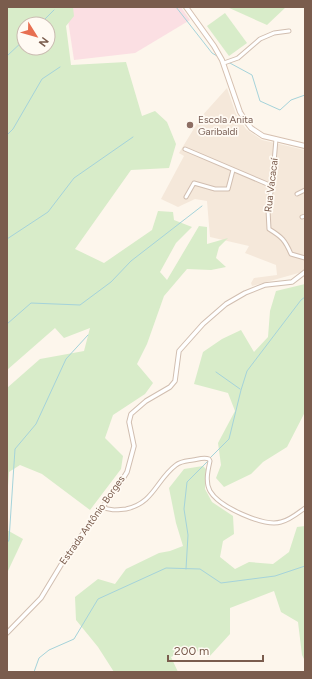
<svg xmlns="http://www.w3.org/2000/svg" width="312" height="679" viewBox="0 0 312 679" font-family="Figtree,sans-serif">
  <rect width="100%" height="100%" fill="#fdf6ec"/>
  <polygon fill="#f5e8da" points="227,88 236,114 246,129 262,140 305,150 305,272 302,272 252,286 251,283 254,278 277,275 276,265 245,253 249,246 210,237 207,201 195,199 178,207 161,199 184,156 179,153 201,117"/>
  <polygon fill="#fbdfe3" points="66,7 181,7 190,20 135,53 74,60"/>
  <g fill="#d8ecc9" fill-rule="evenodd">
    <path d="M7,7H73L74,16L66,26L71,65L126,62L142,116L155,111L167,122L176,144L169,168L131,170L75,249L104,263L152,230L158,211L173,212L174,220L192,227L176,243L160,272L167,280L199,226L207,227V244L228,238L219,247L216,258L226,267L211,270L187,269L164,296L147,344L137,364L153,383L145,394L113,415L105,438L123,456L121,469L90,510L42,474L20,465L9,472L7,500V388L40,359L84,351L90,328L64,338L55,328L7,370ZM24,24H48V48H24Z"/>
    <polygon points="227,7 286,7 267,25"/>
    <polygon points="225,13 247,43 229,56 207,26"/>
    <polygon points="305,284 305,412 287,447 263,462 251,474 224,487 216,478 221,465 218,443 235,411 228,393 194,384 203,352 222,339 241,330 254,352 268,337 270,311 276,291"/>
    <polygon points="203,466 206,469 205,489 212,502 233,516 234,534 223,541 220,557 235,569 249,562 273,564 289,552 297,527 305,526 305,661 302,655 298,622 281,612 274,591 230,608 230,634 209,657 191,648 171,657 178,672 114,672 98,647 76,620 75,597 98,579 115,584 126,569 159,553 170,551 183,546 176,523 169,488 184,469"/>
    <polygon points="7,530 23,539 7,573"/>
  </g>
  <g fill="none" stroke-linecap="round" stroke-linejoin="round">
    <g stroke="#a5d3da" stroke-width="1">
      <polyline points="176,7 212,53 217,56"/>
      <polyline points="40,24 54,10"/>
      <polyline points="7,56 24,40"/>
      <polyline points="228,62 252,75 260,101 280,110 291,100 305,95"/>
      <polyline points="7,135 13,129 42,79 60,67"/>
      <polyline points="7,239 48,212 74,178 133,137"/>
      <polyline points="7,324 31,303 80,305 111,282 131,261 202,206"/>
      <polyline points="216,372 240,389"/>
      <polyline points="210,458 229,439 241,390 247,371 301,300 305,297"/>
      <polyline points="7,543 9,540 15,449 36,424 66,359 88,335"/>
      <polyline points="186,569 188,535 184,509 187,482 208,461"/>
      <polyline points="34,672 39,658 49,650 74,639 98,599 166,568 200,569 221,583 275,576 305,566"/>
    </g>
    <g stroke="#d1beb0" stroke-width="5">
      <g id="minor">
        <polyline points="224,63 238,58 260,39 274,33 289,31"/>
        <path d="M276,139L272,186L268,210L269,229C282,237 285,240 291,254L305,258"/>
        <polyline points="185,149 272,186"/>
        <polyline points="297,194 305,190"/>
        <polyline points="186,197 194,183 215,189 228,189 233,170"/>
        <polyline points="302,217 305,216"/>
        <path d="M102,507C111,511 116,510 126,509C154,503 156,480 176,465C181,461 187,461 193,460C199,459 204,457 209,459L210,461C208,470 205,482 210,491C219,507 264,527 281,522C290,520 298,513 305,508"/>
      </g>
    </g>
    <g stroke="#d1beb0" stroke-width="5.5">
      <polyline id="tertiary" points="7,633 41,598 67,555 119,485 127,472 134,446 129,422 131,414 146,401 170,387 175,381 179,351 203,324 226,304 245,293 265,285 292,282 305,272"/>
    </g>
    <g stroke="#d6c0b0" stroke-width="6">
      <polyline id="secondary" points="186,7 214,46 222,60 240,112 245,120 251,128 263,136 305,146"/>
    </g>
    <use href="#minor" stroke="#fff" stroke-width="3"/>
    <use href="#tertiary" stroke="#fff" stroke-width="3.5"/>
    <use href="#secondary" stroke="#fff" stroke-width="4"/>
  </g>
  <circle fill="#8d6e63" stroke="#fffaf3" stroke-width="1.5" cx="190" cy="125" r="4"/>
  <g text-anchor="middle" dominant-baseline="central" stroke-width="3.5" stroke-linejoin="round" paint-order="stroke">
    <g font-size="10" fill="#785e54" stroke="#fffaf3" text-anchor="start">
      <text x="198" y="119">Escola Anita<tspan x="198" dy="12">Garibaldi</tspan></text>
    </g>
    <g font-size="10" fill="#7a5c4d" stroke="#fffaf3">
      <text transform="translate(271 185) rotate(-83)">Rua Vacacaí</text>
      <text transform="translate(92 520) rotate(-55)">Estrada Antônio Borges</text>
    </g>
  </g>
  <rect width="312" height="679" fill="none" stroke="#7a5c4d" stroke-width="16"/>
  <g transform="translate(36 36) rotate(127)"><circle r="19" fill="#fffaf3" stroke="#cabbb1"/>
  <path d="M0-3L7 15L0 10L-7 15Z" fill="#e76f51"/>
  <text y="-6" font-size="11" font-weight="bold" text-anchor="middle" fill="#7a5c4d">N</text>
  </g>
  <path d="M168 655v6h95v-6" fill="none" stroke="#7a5c4d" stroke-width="2"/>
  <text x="174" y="655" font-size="12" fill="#7a5c4d" stroke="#fffaf3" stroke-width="3" paint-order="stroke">200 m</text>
</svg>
